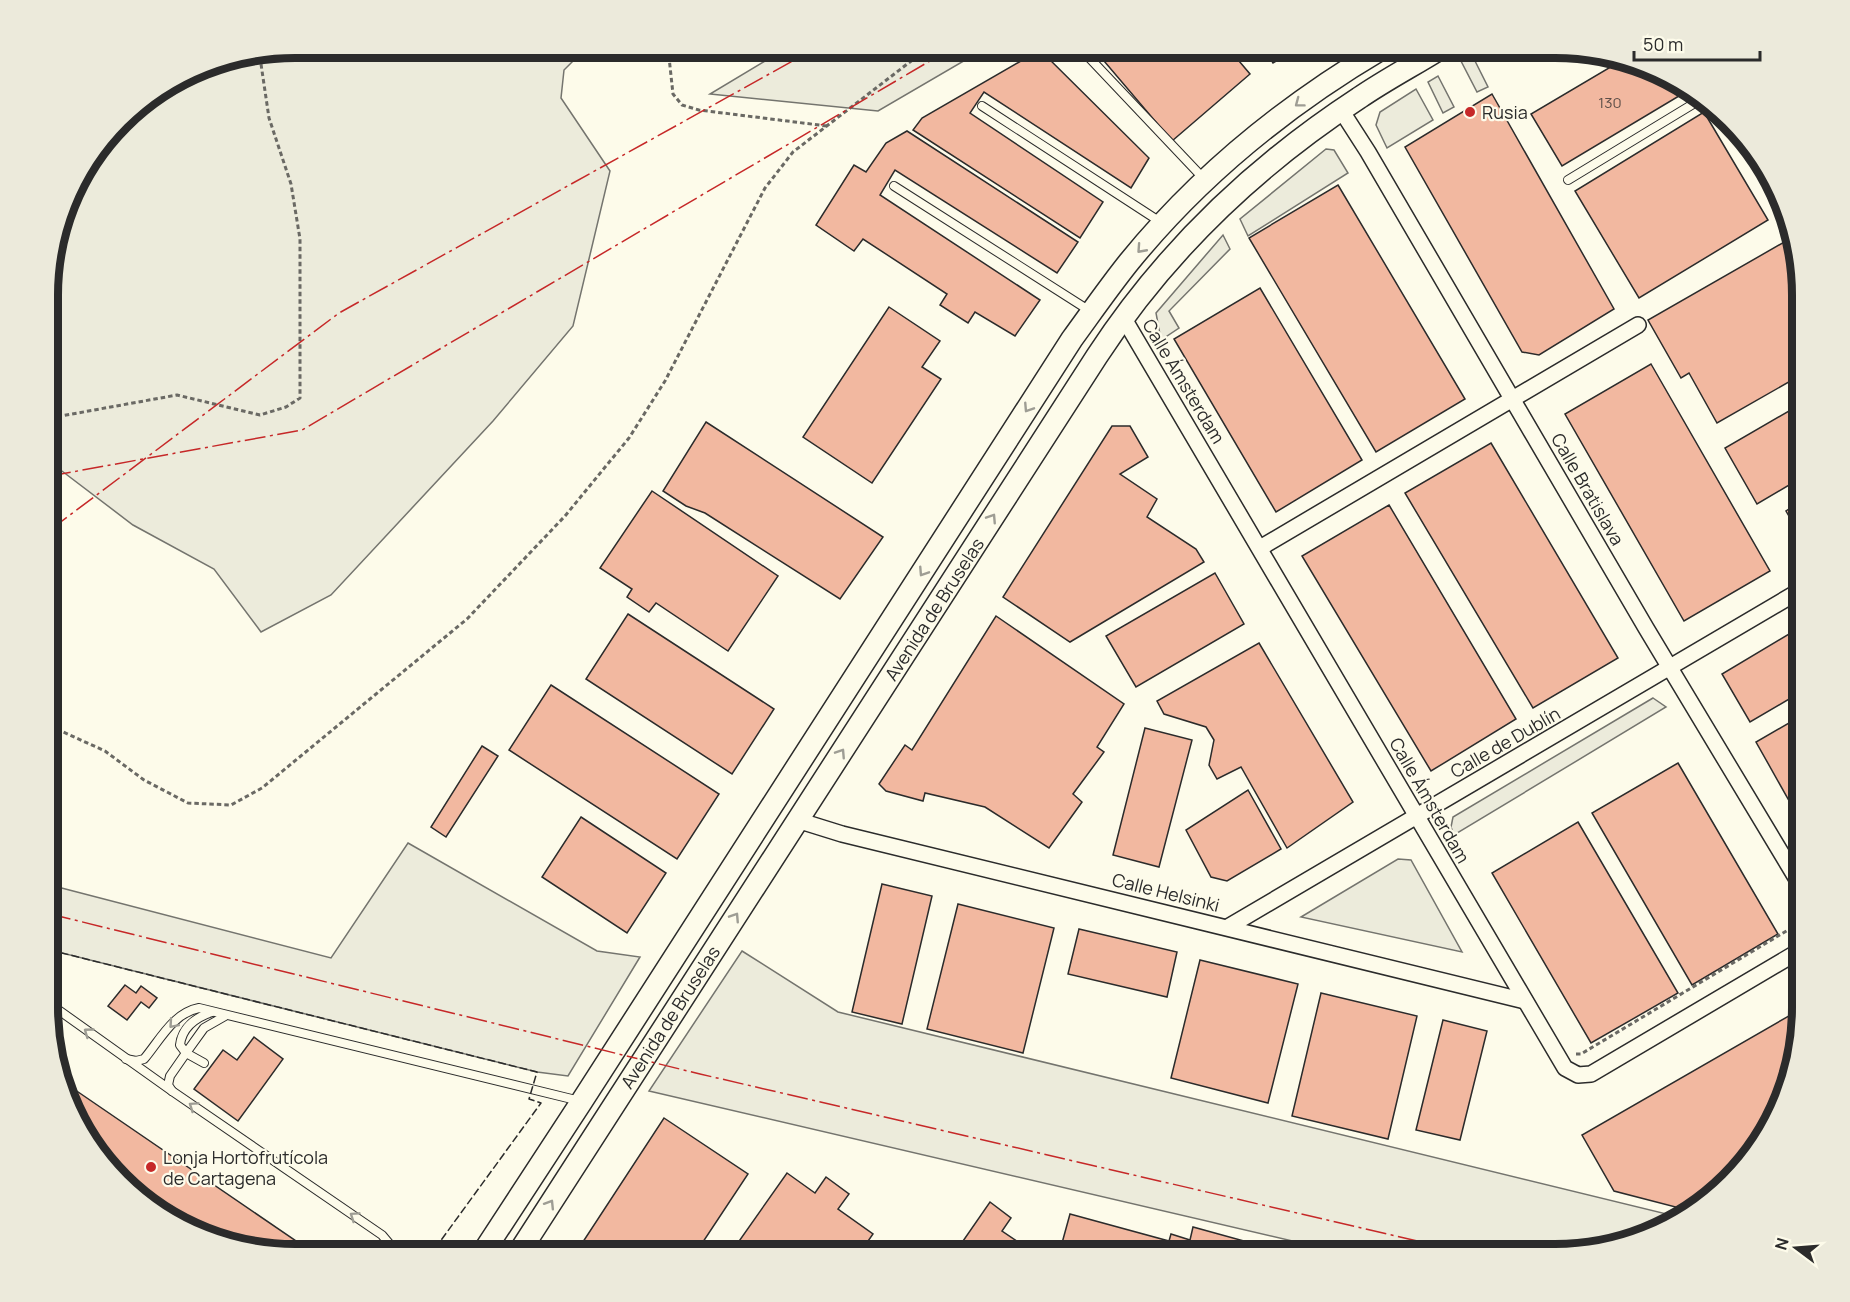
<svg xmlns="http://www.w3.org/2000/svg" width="1850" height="1302" viewBox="0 0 1850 1302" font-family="Manrope,sans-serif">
  <rect width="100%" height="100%" fill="#fdfbea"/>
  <g fill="#ecebdb" stroke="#74746e" stroke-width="1.5">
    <polygon points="296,48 586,48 564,70 561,98 610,171 573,326 493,421 331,595 261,632 214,569 133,525 50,462 50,264 74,186 132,110 201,67"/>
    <polygon points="787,48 986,48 878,111 710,94"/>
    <polygon points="1472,55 1488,87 1477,92 1461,61"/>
    <polygon points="1438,76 1454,107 1443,113 1428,82"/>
    <polygon points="1416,89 1433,120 1387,148 1376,125 1380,112"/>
    <polygon points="1326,149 1334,150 1348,173 1248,236 1240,219"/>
    <polygon points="1223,235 1230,249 1169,311 1179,328 1161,340 1156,313"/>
    <polygon points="1653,698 1666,707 1454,835 1451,827 1453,817"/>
    <polygon points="408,843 597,951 640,957 568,1076 537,1072 50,950 50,885 331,958"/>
    <polygon points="1398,859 1411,860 1462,952 1301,917"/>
    <polygon points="742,951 838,1012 1679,1217 1664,1228 1555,1254 1348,1254 649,1091"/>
  </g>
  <g fill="#f2b8a0" stroke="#2b2b2b" stroke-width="1.5">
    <polygon points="1093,48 1228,48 1250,74 1172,141"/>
    <polygon points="1264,48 1298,48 1273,63"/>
    <polygon points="1040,50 1149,158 1131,188 984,92 970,113 1103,202 1080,238 913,130 922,118"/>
    <polygon points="1624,59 1634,61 1689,90 1562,166 1531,114"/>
    <polygon points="1492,94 1614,309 1539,355 1522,352 1405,147"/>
    <polygon points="1704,112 1768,220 1639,298 1575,191"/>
    <polygon points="907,131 1078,242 1057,273 895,170 880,195 1040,300 1015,336 975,312 968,323 940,305 947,294 863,239 854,251 816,225 854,165 866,172 886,143"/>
    <polygon points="1338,185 1465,399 1376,452 1249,238"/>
    <polygon points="1786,241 1796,258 1801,280 1801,375 1717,423 1689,373 1681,378 1648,320"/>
    <polygon points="1260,288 1362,460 1276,512 1174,339"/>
    <polygon points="889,307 940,341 922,367 941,379 872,483 803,437"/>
    <polygon points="1651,364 1770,571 1684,621 1565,414"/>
    <polygon points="1801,404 1801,478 1757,504 1725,448"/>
    <polygon points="706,422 883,537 840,599 705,513 686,506 663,491"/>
    <polygon points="1112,426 1130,426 1148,457 1120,474 1157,499 1147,517 1196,549 1204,562 1070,642 1003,597"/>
    <polygon points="1491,443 1618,658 1533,708 1405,493"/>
    <polygon points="652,491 778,576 728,651 656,603 649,612 627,597 632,589 600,568"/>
    <polygon points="1801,501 1801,537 1786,511"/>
    <polygon points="1389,505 1516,719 1431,771 1302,556"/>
    <polygon points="1215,573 1244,624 1136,687 1106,636"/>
    <polygon points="628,614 774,709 732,774 586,679"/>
    <polygon points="996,616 1124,704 1097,747 1104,752 1073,794 1082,802 1049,848 985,807 925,793 923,801 886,791 879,784 905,745 912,750"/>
    <polygon points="1794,631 1801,644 1801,692 1750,722 1722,674"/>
    <polygon points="1259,643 1353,802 1287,848 1241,767 1217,779 1209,765 1214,740 1206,727 1164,714 1157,701"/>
    <polygon points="551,685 719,794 677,859 509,750"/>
    <polygon points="1801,716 1801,822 1756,742"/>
    <polygon points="1145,728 1192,740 1159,867 1113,855"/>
    <polygon points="482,746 498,756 446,837 431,827"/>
    <polygon points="1678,763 1778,934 1692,985 1592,813"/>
    <polygon points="1248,790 1281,849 1227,881 1211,877 1186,830"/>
    <polygon points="581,817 666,873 627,933 542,877"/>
    <polygon points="1578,822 1678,993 1591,1043 1492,873"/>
    <polygon points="882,884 932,896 902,1024 852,1012"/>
    <polygon points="958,904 1054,928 1023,1053 927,1029"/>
    <polygon points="1079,929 1177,952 1167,997 1068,974"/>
    <polygon points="1200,960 1298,984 1268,1103 1171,1078"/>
    <polygon points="125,985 136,993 141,986 157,998 149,1008 141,1002 127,1020 108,1006"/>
    <polygon points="1321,993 1417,1016 1388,1139 1292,1116"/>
    <polygon points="1801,1009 1801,1022 1789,1086 1751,1157 1687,1210 1614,1191 1582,1135"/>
    <polygon points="1443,1020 1487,1031 1460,1140 1416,1130"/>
    <polygon points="254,1037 283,1059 238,1121 194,1089 223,1050 237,1060"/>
    <polygon points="65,1083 315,1254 280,1253 216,1241 145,1203 81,1131"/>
    <polygon points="664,1118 748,1174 695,1254 575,1254"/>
    <polygon points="787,1173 815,1193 826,1177 849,1194 838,1209 873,1234 859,1254 730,1254"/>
    <polygon points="990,1202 1011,1218 1002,1231 1021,1244 1014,1254 954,1254"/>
    <polygon points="1070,1214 1169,1241 1171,1234 1190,1240 1193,1227 1291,1254 1059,1254"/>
  </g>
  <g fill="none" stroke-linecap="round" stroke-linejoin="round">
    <g stroke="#2b2b2b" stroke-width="10">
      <g id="lane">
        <polyline points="1080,48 1205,180"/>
        <polyline points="982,106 1162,223"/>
        <polyline points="1568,180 1703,98"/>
        <polyline points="894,186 1090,311"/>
        <polyline points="50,1004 172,1091 382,1235 398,1254"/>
        <path d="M126,1059L136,1061L144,1059C160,1040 173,1013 199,1008L580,1101"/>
        <path d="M204,1063L186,1053L180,1045C182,1027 197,1017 212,1012"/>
        <polyline points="172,1091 168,1085 170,1076 186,1053 204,1028 225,1016"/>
      </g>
    </g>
    <g stroke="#2b2b2b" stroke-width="18">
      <g id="street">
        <polyline points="1341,110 1368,152 1646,628 1801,886"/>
        <polyline points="1123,317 1565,1068 1578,1075 1591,1074 1801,950"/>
        <polyline points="1260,548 1638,325"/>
        <polyline points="797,820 842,834 1525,1001"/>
        <polyline points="1228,927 1801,590"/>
      </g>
    </g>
    <g stroke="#2b2b2b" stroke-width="24">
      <g id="secondary">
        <path d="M482,1254L582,1101L1072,339C1091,313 1109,287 1129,262C1199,176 1288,104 1383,48"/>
        <path d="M518,1254L1097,356C1165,252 1255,166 1359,98C1385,80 1414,65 1441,48"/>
      </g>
    </g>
    <g stroke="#6a6964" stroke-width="3" stroke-dasharray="4.5 3" stroke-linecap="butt">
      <polyline points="668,48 673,94 682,105 699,110 827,126"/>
      <polyline points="50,418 177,395 260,415 286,407 300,398 300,239 291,184 269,118 261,64 256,56"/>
      <polyline points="50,726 105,751 144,780 188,803 231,805 262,788 467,619 565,516 629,438 665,381 765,188 793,152 928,48"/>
      <polyline points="1576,1054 1581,1054 1798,924 1799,919 1792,907"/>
    </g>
    <use href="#lane" stroke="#fdfbea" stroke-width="8"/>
    <use href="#street" stroke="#fdfbea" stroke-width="15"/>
    <use href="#secondary" stroke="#fdfbea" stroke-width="21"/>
    <polyline stroke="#2b2b2b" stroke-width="1.5" stroke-dasharray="8 3" stroke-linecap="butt" points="50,950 537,1072 529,1099 541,1103 431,1254"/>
    <g stroke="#c62828" stroke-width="1.5" stroke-dasharray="21 4.5 3 4.5" stroke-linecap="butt">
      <polyline points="50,476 302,430 952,48"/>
      <polyline points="50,530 339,313 816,48"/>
      <polyline points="50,914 700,1074 1473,1254"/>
    </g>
  </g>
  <defs><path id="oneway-chevron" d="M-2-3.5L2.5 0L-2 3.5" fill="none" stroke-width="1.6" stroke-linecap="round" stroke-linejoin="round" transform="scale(1.5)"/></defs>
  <g stroke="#9e9d94">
    <use href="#oneway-chevron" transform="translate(1299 103) rotate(143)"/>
    <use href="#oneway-chevron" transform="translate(1141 249) rotate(132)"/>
    <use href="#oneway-chevron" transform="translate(1028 408) rotate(123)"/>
    <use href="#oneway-chevron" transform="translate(992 518) rotate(-57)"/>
    <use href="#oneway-chevron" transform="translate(923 572) rotate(123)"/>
    <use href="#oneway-chevron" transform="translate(841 753) rotate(-57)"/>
    <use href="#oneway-chevron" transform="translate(735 917) rotate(-57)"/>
    <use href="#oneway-chevron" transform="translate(173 1024) rotate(131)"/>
    <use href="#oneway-chevron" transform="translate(88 1032) rotate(-144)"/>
    <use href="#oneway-chevron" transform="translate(193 1106) rotate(-146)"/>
    <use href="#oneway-chevron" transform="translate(550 1204) rotate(-58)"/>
    <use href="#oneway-chevron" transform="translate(354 1216) rotate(-146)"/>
  </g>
  <g fill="#c62828" stroke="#fdfbea" stroke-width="2">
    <circle cx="1470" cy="112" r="6"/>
    <circle cx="151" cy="1167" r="6"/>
  </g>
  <g text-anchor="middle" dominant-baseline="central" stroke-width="4.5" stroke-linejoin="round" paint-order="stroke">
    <g font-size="15" fill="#5d4e48">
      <text x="1610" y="102">130</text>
    </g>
    <g font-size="18" fill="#2b2b2b" stroke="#fdfbea" text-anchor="start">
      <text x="1482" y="112">Rusia</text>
      <text x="163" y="1157">Lonja Hortofrutícola<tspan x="163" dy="21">de Cartagena</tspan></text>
    </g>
    <g font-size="18" fill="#2b2b2b" stroke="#fdfbea">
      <text transform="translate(1184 381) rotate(59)">Calle Ámsterdam</text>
      <text transform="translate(1588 489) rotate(60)">Calle Bratislava</text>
      <text transform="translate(934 609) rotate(-57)">Avenida de Bruselas</text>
      <text transform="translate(1505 742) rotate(-30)">Calle de Dublín</text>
      <text transform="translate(1430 800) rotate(60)">Calle Ámsterdam</text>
      <text transform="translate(1166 892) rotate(14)">Calle Helsinki</text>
      <text transform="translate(670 1017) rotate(-57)">Avenida de Bruselas</text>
    </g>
  </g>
  <path d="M0 0H1850V1302H0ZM295 58H1555A237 237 0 0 1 1792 295V1007A237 237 0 0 1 1555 1244H295A237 237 0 0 1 58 1007V295A237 237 0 0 1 295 58Z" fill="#eceadb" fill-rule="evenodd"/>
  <path fill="none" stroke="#2b2b2b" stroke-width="8" d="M295 58H1555A237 237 0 0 1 1792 295V1007A237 237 0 0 1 1555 1244H295A237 237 0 0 1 58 1007V295A237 237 0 0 1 295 58Z"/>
  <g transform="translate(1796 1248) rotate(286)" stroke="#fdfbea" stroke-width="4.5" paint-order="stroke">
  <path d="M0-4.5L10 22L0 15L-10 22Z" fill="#2b2b2b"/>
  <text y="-9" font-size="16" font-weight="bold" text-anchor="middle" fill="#2b2b2b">N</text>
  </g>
  <path d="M1634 51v9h126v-9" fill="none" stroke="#2b2b2b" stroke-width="3"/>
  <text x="1643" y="51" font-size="18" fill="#2b2b2b" stroke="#fdfbea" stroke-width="4.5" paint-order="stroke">50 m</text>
</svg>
